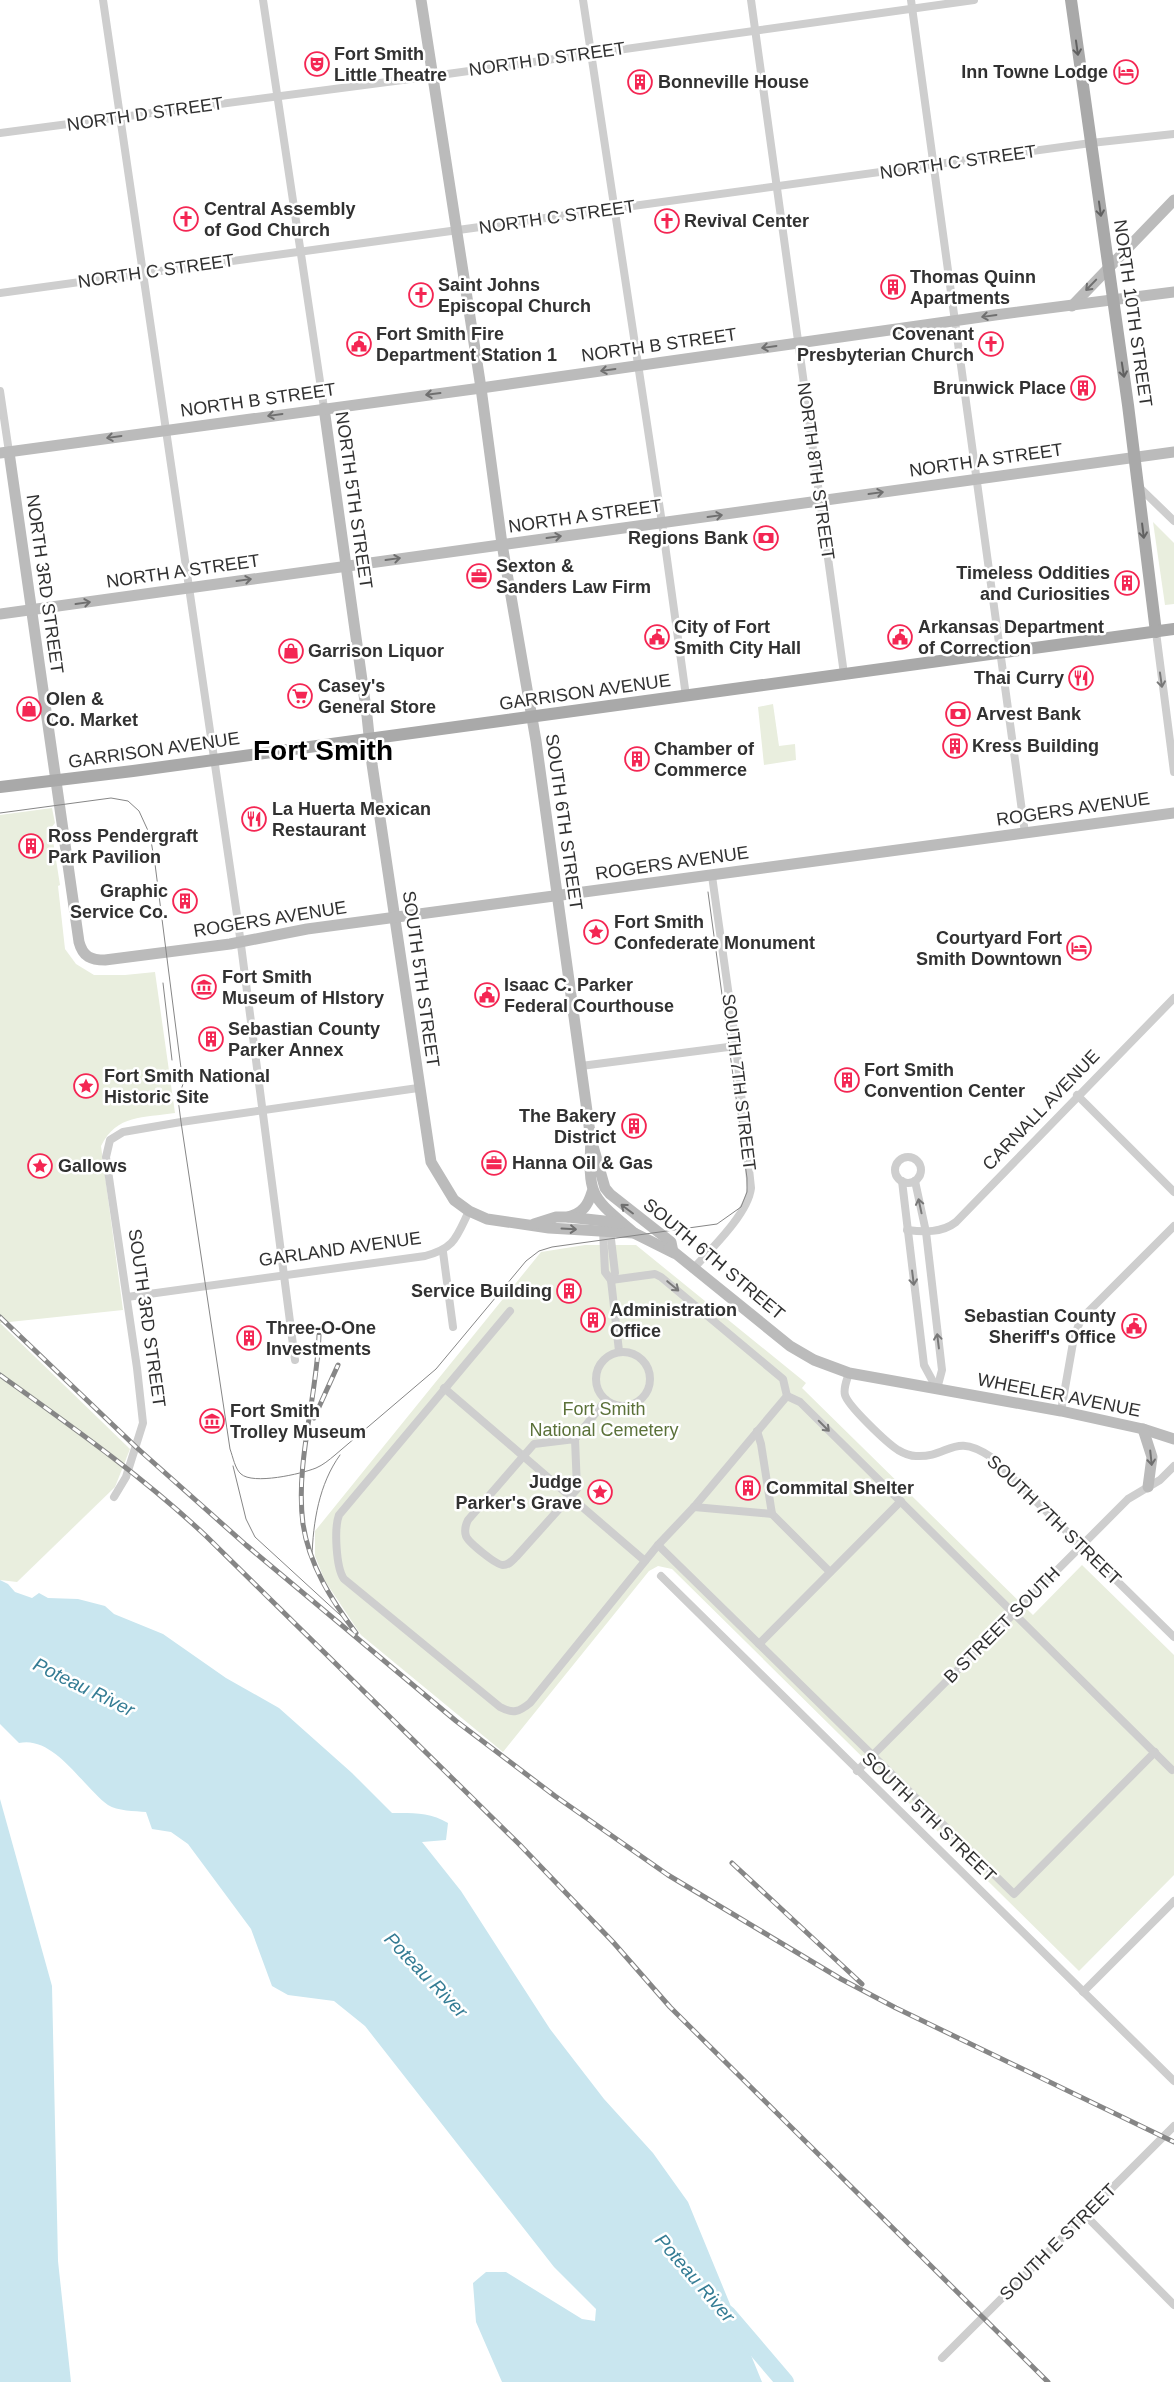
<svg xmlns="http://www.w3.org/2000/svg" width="1174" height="2382" viewBox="0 0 1174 2382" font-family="Arial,sans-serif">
  <rect width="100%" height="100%" fill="#fff"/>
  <g fill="#e9eede">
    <polygon points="1153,522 1174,543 1174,604 1165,605"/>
    <polygon points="773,704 779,746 795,744 796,760 764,765 758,707"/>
    <path d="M52,808L55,823L51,828L60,885L58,886L65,949L76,964L94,975H125L155,972L175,1113C143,1118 117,1114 101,1146L123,1310L0,1323V815Z"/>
    <polygon points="585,1245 636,1245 806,1383 802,1388 1033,1615 1082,1565 1174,1655 1174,1875 1079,1971 672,1569 658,1566 649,1571 503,1752 361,1635 325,1581 315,1556 315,1531 541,1252"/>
    <polygon points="0,1323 130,1449 115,1487 17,1582 0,1580"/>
  </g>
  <g fill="#c9e6ef">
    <path d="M0,1580L8,1584L15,1592L32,1598L39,1593L48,1598L78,1599L105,1606L114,1614L163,1634L226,1678L279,1708L352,1773L392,1813C412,1813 430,1812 448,1823L446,1840L422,1842L461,1891L550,2029L604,2099L653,2153L688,2202L762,2382H502L476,2322L473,2283L486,2272H506L582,2319L595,2321L596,2309L554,2267L365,2026L334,2001L288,1995L272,1986L251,1929L188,1844L171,1832L152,1829L146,1812C135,1811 117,1811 108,1805C83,1787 54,1735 19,1743L0,1724Z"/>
    <polygon points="0,1799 52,1986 58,2261 71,2382 0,2382"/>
  </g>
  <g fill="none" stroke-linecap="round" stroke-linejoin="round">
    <polyline stroke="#c9e6ef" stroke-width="18" points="727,2314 785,2382"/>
    <g stroke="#cecece" stroke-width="8">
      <polyline points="103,0 238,922 295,1360"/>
      <polyline points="263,0 324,408"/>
      <polyline points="583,0 662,523 686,696"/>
      <polyline points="751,0 844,674"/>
      <polyline points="911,0 1025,833"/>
      <polyline points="0,133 433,76 974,0"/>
      <polyline points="0,293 1091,143 1174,134"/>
      <polyline points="0,391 9,452"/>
      <polyline points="1139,487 1174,521"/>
      <polyline points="1156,632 1174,772"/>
      <polyline points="581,1066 736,1046"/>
      <polyline points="1077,1095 1174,1192"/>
      <circle cx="908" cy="1170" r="13"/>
      <polyline points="902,1181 924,1365 937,1389"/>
      <polyline points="915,1181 926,1232 942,1370 937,1389"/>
      <path d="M907,1230C924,1232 942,1233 956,1222L1174,998"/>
      <polyline points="603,1231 605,1272 611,1280"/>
      <polyline points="610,1231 615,1273 611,1280 619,1351"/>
      <polyline points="443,1252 453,1327"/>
      <path d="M693,1269C711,1249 748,1214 751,1188L736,1046L712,876"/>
      <polyline points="611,1280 655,1274 661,1277 783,1379 787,1396"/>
      <path d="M127,1297L425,1256C455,1248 456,1238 469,1211"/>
      <path d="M510,1311L339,1515C334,1528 336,1568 344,1579L500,1707C513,1714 519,1712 530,1703L658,1545L694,1507L787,1396"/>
      <circle cx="623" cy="1379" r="27"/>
      <path d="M849,1373C847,1380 843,1388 845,1395C848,1406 887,1443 898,1450C903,1453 909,1456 916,1456C949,1458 953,1431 991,1457L1174,1637"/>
      <polyline points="444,1388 645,1561"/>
      <polyline points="787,1396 800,1402 1172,1770"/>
      <polyline points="1061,1411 1074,1337 1081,1319 1174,1226"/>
      <polyline points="757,1431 761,1444 772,1514 830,1572"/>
      <path d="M575,1439L534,1444L468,1520C465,1526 464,1530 466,1536C468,1542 496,1565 503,1565C509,1565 512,1561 516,1557L577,1489L575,1439L606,1400"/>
      <polyline points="114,1497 126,1477 143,1423 137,1368 106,1157 110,1140 123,1132 181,1122 418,1088"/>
      <polyline points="694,1507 772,1514"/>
      <polyline points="658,1545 1014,1894 1155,1752"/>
      <polyline points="661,1576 1174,2081"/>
      <polyline points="759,1644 901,1501"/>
      <polyline points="857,1771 1128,1499 1160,1480 1174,1466"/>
      <polyline points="1083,1992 1174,1901"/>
      <polyline points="1085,2215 1174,2305"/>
      <polyline points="942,2358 1174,2126"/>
    </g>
    <g stroke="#bbb" stroke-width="11">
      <path d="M421,0L481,388L502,544L536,741L591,1140C588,1198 591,1196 634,1233"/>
      <polyline points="1072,306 1174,200"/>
      <polyline points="324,408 367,716 372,764 431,1162 454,1200 469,1211 487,1219 549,1228 634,1233 674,1253"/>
      <path d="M9,452L79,942C83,957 91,960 105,960L230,944L307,929L1174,813"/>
      <polyline points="0,453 481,388 995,315 1174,292"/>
      <polyline points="0,614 1174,452"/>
      <polyline points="593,1146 605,1188 610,1194 671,1242 673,1252"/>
      <path d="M568,1217C583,1213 588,1205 592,1192"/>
      <polyline points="534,1224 556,1217 568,1217 622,1223"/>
      <polyline points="669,1248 790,1346 814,1360 849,1373 1061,1411 1143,1429 1174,1439"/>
      <polyline points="1143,1429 1152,1457 1148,1487"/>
    </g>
    <g stroke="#a9a9a9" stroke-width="12">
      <polyline points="1071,0 1128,405 1156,632"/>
      <polyline points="0,787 133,771 1174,629"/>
    </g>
    <g stroke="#868686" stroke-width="1">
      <path d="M0,813L111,798L128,801L139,811L150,835L155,864L183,1084L178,1099L181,1122L230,1449C233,1457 235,1469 241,1474C253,1485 301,1474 316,1468C323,1465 329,1460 335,1455L436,1369L526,1261L539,1251L552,1247L717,1224L741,1207L747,1192V1178L708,892"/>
      <polyline points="163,983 172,1060"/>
      <polyline points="233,1466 246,1519 255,1537 351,1625"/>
      <path d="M312,1557C313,1522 319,1484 340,1455"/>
    </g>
    <g stroke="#868686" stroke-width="5">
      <g id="rail">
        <polyline points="0,1317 136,1447 246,1545 456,1721 555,1796 668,1875 841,1979 896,2008 1174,2142"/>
        <path d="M319,1335C317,1397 295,1464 303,1524C309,1565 332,1601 356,1633"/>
        <path d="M0,1375C71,1426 142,1476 206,1536L519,1844L613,1942L670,2007L1048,2382"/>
        <polyline points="314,1418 338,1365"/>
        <polyline points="732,1863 862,1984"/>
      </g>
    </g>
    <use href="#rail" stroke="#fff" stroke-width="3" stroke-dasharray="9" stroke-linecap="butt"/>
  </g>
  <defs><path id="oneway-shaft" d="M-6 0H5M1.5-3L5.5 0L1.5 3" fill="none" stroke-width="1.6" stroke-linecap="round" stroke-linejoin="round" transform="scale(1.25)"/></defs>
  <g stroke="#616161">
    <use href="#oneway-shaft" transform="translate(1077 48) rotate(82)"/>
    <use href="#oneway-shaft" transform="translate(1100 209) rotate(82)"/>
    <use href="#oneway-shaft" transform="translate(1123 370) rotate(81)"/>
    <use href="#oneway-shaft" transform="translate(1143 531) rotate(83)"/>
  </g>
  <g stroke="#6f6f6f">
    <use href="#oneway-shaft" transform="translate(1091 285) rotate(134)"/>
    <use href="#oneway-shaft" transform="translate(989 316) rotate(172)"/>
    <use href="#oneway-shaft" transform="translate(769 347) rotate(172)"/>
    <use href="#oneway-shaft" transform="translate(608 370) rotate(172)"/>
    <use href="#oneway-shaft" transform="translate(433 394) rotate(173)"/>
    <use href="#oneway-shaft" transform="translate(275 415) rotate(172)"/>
    <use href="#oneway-shaft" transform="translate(114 437) rotate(172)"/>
    <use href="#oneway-shaft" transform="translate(876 493) rotate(-8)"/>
    <use href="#oneway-shaft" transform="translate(715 516) rotate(-8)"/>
    <use href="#oneway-shaft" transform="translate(554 537) rotate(-8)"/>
    <use href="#oneway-shaft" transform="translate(393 559) rotate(-8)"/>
    <use href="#oneway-shaft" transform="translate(244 580) rotate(-8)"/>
    <use href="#oneway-shaft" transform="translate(83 603) rotate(-8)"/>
    <use href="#oneway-shaft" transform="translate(627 1209) rotate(-143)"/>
    <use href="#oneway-shaft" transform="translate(569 1229) rotate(3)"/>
    <use href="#oneway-shaft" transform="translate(1151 1458) rotate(84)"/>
  </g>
  <g stroke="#787878">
    <use href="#oneway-shaft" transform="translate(1161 680) rotate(82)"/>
    <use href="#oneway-shaft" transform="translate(920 1206) rotate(-102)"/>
    <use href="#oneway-shaft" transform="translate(913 1278) rotate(83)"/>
    <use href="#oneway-shaft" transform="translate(673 1286) rotate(40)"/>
    <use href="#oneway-shaft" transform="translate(938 1341) rotate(-97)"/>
    <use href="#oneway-shaft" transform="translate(824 1426) rotate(45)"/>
  </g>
  <defs>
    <g id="theatre-ring" transform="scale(1.25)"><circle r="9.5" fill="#fff" stroke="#f42653" stroke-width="1.5"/><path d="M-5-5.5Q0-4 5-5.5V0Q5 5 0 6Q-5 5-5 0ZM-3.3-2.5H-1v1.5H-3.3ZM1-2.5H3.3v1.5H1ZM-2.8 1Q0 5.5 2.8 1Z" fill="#f42653"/></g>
    <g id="hotel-ring" transform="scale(1.25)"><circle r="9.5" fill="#fff" stroke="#f42653" stroke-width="1.5"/><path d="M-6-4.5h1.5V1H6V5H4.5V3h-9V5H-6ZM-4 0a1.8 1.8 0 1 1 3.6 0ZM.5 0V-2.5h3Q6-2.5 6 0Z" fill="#f42653"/></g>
    <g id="building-ring" transform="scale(1.25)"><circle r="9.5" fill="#fff" stroke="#f42653" stroke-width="1.5"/><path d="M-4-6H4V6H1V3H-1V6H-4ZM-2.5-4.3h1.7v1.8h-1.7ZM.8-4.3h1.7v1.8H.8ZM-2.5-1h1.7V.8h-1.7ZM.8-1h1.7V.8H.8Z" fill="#f42653"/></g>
    <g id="church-ring" transform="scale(1.25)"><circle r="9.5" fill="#fff" stroke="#f42653" stroke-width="1.5"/><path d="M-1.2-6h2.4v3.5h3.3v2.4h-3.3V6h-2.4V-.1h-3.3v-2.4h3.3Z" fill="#f42653"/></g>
    <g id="civic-ring" transform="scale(1.25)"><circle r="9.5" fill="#fff" stroke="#f42653" stroke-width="1.5"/><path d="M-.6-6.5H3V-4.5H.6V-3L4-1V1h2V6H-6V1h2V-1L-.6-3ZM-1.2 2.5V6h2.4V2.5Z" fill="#f42653"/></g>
    <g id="bank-ring" transform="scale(1.25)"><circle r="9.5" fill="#fff" stroke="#f42653" stroke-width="1.5"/><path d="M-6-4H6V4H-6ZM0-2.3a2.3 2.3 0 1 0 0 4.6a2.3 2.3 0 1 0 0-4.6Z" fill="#f42653"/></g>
    <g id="office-ring" transform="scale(1.25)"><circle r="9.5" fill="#fff" stroke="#f42653" stroke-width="1.5"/><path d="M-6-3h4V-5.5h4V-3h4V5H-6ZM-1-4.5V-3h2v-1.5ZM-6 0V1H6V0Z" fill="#f42653"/></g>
    <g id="shop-ring" transform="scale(1.25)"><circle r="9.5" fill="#fff" stroke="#f42653" stroke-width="1.5"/><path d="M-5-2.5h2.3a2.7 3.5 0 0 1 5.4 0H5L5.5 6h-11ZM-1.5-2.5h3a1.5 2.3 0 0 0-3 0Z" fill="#f42653"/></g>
    <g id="restaurant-ring" transform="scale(1.25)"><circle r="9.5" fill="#fff" stroke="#f42653" stroke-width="1.5"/><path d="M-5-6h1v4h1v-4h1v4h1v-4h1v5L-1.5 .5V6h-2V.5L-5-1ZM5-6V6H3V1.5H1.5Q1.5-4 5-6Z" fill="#f42653"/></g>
    <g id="supermarket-ring" transform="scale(1.25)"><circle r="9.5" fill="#fff" stroke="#f42653" stroke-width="1.5"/><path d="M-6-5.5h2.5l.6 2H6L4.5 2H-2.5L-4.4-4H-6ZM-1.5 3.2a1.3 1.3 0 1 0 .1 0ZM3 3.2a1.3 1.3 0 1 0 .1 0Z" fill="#f42653"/></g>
    <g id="sight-ring" transform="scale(1.25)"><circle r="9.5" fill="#fff" stroke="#f42653" stroke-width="1.5"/><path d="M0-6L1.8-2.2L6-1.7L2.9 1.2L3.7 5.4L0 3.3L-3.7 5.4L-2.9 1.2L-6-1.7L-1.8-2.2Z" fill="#f42653"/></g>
    <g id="museum-ring" transform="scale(1.25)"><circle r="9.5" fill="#fff" stroke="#f42653" stroke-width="1.5"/><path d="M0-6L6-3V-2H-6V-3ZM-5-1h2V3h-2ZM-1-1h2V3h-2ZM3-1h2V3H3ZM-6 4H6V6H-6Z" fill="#f42653"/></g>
  </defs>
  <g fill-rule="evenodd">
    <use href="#theatre-ring" x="317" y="64"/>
    <use href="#hotel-ring" x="1126" y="72"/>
    <use href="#building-ring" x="640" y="82"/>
    <use href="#church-ring" x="186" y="219"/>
    <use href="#church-ring" x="667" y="221"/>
    <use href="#building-ring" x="893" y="287"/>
    <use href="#church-ring" x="421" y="295"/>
    <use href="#civic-ring" x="359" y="344"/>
    <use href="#church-ring" x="991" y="344"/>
    <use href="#building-ring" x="1083" y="388"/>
    <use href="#bank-ring" x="766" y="538"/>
    <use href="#office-ring" x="479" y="576"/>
    <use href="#building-ring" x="1127" y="583"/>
    <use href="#civic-ring" x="657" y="637"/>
    <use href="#civic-ring" x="900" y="637"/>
    <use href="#shop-ring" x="291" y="651"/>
    <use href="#restaurant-ring" x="1081" y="678"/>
    <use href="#supermarket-ring" x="300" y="696"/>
    <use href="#shop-ring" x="29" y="709"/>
    <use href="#bank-ring" x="958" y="714"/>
    <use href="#building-ring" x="955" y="746"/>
    <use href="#building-ring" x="637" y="759"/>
    <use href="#restaurant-ring" x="254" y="819"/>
    <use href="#building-ring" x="31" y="846"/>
    <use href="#building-ring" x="185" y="901"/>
    <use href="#sight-ring" x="596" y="932"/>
    <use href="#hotel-ring" x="1079" y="948"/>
    <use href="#museum-ring" x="204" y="987"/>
    <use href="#civic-ring" x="487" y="995"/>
    <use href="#building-ring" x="211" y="1039"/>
    <use href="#building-ring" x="847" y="1080"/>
    <use href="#sight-ring" x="86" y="1086"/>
    <use href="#building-ring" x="634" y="1126"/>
    <use href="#office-ring" x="494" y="1163"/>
    <use href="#sight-ring" x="40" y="1166"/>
    <use href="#building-ring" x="569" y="1291"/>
    <use href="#building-ring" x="593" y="1320"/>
    <use href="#civic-ring" x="1134" y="1326"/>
    <use href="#building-ring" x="249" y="1338"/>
    <use href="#museum-ring" x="212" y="1421"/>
    <use href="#building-ring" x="748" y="1488"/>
    <use href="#sight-ring" x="600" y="1492"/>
  </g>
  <g text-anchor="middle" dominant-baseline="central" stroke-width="5" stroke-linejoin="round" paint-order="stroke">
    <g font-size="18" font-weight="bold" fill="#313131" stroke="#fff" text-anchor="start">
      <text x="334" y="54">Fort Smith<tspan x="334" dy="21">Little Theatre</tspan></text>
      <text x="1108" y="72" text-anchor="end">Inn Towne Lodge</text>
      <text x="658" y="82">Bonneville House</text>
      <text x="204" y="209">Central Assembly<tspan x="204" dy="21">of God Church</tspan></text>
      <text x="684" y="221">Revival Center</text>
      <text x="910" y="277">Thomas Quinn<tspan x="910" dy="21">Apartments</tspan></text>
      <text x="438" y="285">Saint Johns<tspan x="438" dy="21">Episcopal Church</tspan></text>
      <text x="376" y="334">Fort Smith Fire<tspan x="376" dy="21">Department Station 1</tspan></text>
      <text x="974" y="334" text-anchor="end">Covenant<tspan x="974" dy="21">Presbyterian Church</tspan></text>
      <text x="1066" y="388" text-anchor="end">Brunwick Place</text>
      <text x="748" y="538" text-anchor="end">Regions Bank</text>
      <text x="496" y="566">Sexton &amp;<tspan x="496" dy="21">Sanders Law Firm</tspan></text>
      <text x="1110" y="573" text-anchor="end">Timeless Oddities<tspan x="1110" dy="21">and Curiosities</tspan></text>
      <text x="674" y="627">City of Fort<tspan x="674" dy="21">Smith City Hall</tspan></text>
      <text x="918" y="627">Arkansas Department<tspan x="918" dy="21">of Correction</tspan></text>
      <text x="308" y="651">Garrison Liquor</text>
      <text x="1064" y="678" text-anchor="end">Thai Curry</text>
      <text x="318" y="686">Casey's<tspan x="318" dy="21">General Store</tspan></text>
      <text x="46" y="699">Olen &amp;<tspan x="46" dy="21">Co. Market</tspan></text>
      <text x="976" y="714">Arvest Bank</text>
      <text x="972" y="746">Kress Building</text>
      <text x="654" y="749">Chamber of<tspan x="654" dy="21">Commerce</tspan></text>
      <text x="272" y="809">La Huerta Mexican<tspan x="272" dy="21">Restaurant</tspan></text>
      <text x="48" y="836">Ross Pendergraft<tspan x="48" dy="21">Park Pavilion</tspan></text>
      <text x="168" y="891" text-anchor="end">Graphic<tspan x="168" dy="21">Service Co.</tspan></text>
      <text x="614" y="922">Fort Smith<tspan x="614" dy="21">Confederate Monument</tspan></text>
      <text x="1062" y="938" text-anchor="end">Courtyard Fort<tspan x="1062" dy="21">Smith Downtown</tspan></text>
      <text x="222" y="977">Fort Smith<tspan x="222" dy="21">Museum of HIstory</tspan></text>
      <text x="504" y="985">Isaac C. Parker<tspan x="504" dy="21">Federal Courthouse</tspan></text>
      <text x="228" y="1029">Sebastian County<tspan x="228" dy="21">Parker Annex</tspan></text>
      <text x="864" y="1070">Fort Smith<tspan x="864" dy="21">Convention Center</tspan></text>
      <text x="104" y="1076">Fort Smith National<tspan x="104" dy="21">Historic Site</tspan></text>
      <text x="616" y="1116" text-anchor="end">The Bakery<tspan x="616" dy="21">District</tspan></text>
      <text x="512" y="1163">Hanna Oil &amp; Gas</text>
      <text x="58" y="1166">Gallows</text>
      <text x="552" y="1291" text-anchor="end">Service Building</text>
      <text x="610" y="1310">Administration<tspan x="610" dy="21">Office</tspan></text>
      <text x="1116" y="1316" text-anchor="end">Sebastian County<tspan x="1116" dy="21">Sheriff's Office</tspan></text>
      <text x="266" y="1328">Three-O-One<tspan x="266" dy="21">Investments</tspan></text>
      <text x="230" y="1411">Fort Smith<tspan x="230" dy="21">Trolley Museum</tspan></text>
      <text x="582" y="1482" text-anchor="end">Judge<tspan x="582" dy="21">Parker's Grave</tspan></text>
      <text x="766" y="1488">Commital Shelter</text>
    </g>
    <g font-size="18" fill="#313131" stroke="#fff">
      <text transform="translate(547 59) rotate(-8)">NORTH D STREET</text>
      <text transform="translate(145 114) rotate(-8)">NORTH D STREET</text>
      <text transform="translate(958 162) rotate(-8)">NORTH C STREET</text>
      <text transform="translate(557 217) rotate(-8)">NORTH C STREET</text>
      <text transform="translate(156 271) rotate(-8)">NORTH C STREET</text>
      <text transform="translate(1133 313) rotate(82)">NORTH 10TH STREET</text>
      <text transform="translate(659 345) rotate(-8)">NORTH B STREET</text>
      <text transform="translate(258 400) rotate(-8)">NORTH B STREET</text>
      <text transform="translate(986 460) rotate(-8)">NORTH A STREET</text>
      <text transform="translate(816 471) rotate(82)">NORTH 8TH STREET</text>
      <text transform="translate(354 500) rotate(82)">NORTH 5TH STREET</text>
      <text transform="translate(585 516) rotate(-8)">NORTH A STREET</text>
      <text transform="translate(183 571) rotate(-8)">NORTH A STREET</text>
      <text transform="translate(45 584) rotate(82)">NORTH 3RD STREET</text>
      <text transform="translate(585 692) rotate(-8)">GARRISON AVENUE</text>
      <text transform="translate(154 750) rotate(-8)">GARRISON AVENUE</text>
      <text transform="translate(1073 809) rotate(-8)">ROGERS AVENUE</text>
      <text transform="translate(564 822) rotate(82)">SOUTH 6TH STREET</text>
      <text transform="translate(672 863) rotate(-8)">ROGERS AVENUE</text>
      <text transform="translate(270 919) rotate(-9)">ROGERS AVENUE</text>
      <text transform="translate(421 979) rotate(82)">SOUTH 5TH STREET</text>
      <text transform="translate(739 1082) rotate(83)">SOUTH 7TH STREET</text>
      <text transform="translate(1041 1110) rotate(-46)">CARNALL AVENUE</text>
      <text transform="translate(340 1249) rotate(-8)">GARLAND AVENUE</text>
      <text transform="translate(714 1259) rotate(40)">SOUTH 6TH STREET</text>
      <text transform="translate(147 1318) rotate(82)">SOUTH 3RD STREET</text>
      <text transform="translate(1059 1395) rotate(11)">WHEELER AVENUE</text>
      <text transform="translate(1054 1520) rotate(44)">SOUTH 7TH STREET</text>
      <text transform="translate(1002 1625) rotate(-45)">B STREET SOUTH</text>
      <text transform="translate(929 1817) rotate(44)">SOUTH 5TH STREET</text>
      <text transform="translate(1058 2242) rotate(-45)">SOUTH E STREET</text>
    </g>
    <g font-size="18" fill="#5b7139" stroke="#fff">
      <text x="604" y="1409">Fort Smith<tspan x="604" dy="21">National Cemetery</tspan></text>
    </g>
    <g font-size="19" font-style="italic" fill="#347c94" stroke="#fff">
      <text transform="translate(84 1687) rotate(26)">Poteau River</text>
      <text transform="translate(426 1975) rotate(46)">Poteau River</text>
      <text transform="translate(695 2278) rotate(49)">Poteau River</text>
    </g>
    <g font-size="28" font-weight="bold" fill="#000" stroke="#fff">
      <text x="323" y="750">Fort Smith</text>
    </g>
  </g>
</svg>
